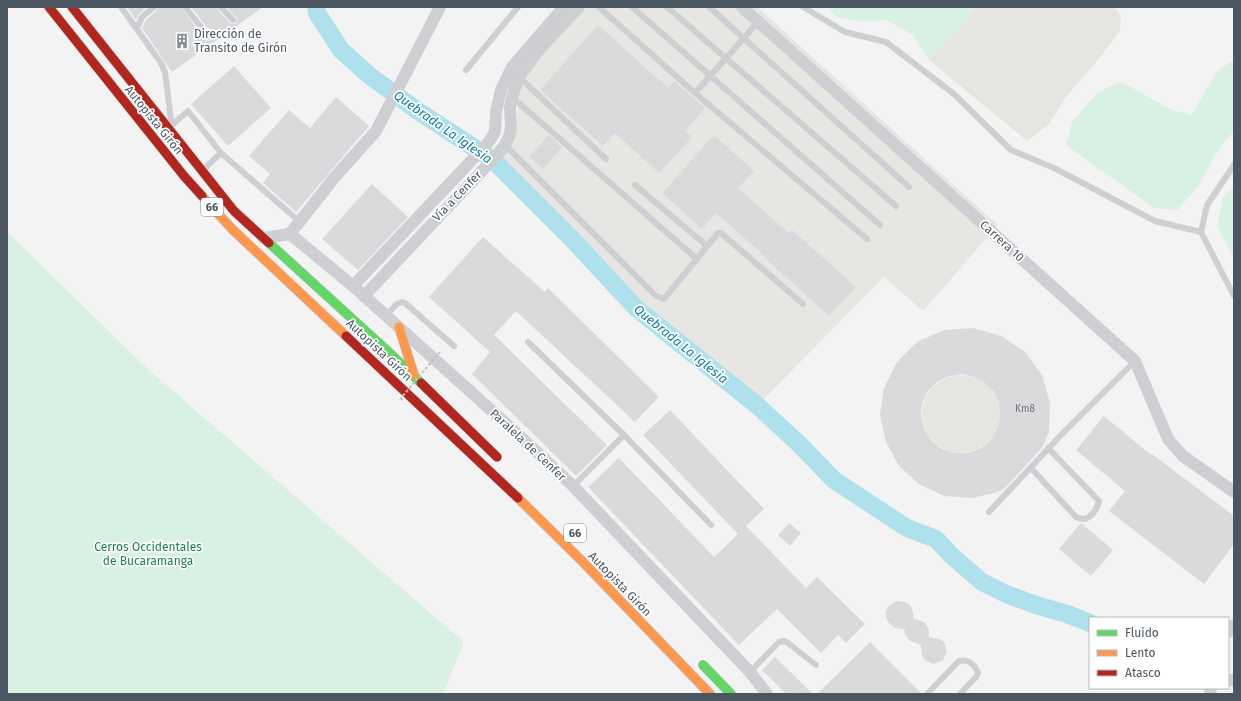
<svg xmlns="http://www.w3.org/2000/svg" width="1241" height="701" viewBox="0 0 1241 701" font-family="'Fira Sans',sans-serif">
  <rect width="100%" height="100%" fill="#f4f3f3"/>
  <polygon fill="#e7e6e2" points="568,7 757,7 998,225 923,311 884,277 762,401 644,303 492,151 517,122 520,66"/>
  <g fill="#d9f1e2">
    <polygon points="826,7 978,7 929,60 913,35 886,20 864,22 837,17"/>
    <polygon points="1234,60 1234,131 1219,148 1198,187 1177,210 1154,208 1066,145 1072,122 1096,94 1120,81 1172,110 1192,115 1216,72"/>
    <polygon points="1234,187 1234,258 1217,226 1223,197"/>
    <polygon points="7,232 150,371 464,642 443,694 7,694"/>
  </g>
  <g fill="#e6e5e0">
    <polygon points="978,7 1115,7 1121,17 1120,31 1093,66 1065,98 1049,124 1027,141 929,60"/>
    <circle cx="961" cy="414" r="39"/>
  </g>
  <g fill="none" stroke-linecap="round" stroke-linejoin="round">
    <polyline stroke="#afe1ed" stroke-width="18" points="316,7 317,13 341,50 370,76 418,111 493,160 572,239 636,308 759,407 798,443 834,480 907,528 936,539 952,556 982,582 1006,594 1036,605 1067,614 1090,623"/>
  </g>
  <g fill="#dadadc" fill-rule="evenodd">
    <polygon points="127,7 147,7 139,14 136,20"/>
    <polygon points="158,7 181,7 205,40 209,41 213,39 213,35 191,7 217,7 218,10 230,23 234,24 236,23 237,19 227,7 263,7 172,72 142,28 146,20 157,10"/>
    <polygon points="598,25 668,88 674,81 705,108 685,131 692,137 659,173 615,133 603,146 540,90"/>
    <polygon points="234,66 271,108 228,146 191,104"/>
    <polygon points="336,97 369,126 296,212 263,183 270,174 249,156 289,110 310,128"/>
    <polygon points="549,135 562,147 543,169 529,157"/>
    <polygon points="714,135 754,171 738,188 789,233 792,230 856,287 829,316 766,259 767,258 716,213 702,229 662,193"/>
    <polygon points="372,184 408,217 358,270 322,239"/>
    <polygon points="483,237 545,292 548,288 659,397 635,422 516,311 494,335 607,445 576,476 472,374 490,352 429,297"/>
    <path d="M973,328L1001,336L1025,352L1042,375L1050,403L1049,432L1042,448L1006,487L998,492L972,498L944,496L919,484L899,466L886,442L880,415L884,388L897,362L917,342L944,330ZM962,374L974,377L985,383L994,392L999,403L1000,415L998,427L992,439L981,448L969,453H955L942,449L932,441L924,429L921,416L922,403L928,391L938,381L950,376Z"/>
    <polygon points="670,410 764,509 746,526 806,588 817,577 865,624 846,643 838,635 821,653 777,609 739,645 588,487 619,458 714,557 738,534 643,435"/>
    <polygon points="1104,416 1151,455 1152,454 1234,516 1234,544 1204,584 1109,511 1125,491 1076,450"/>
    <polygon points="789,523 801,533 790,546 778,535"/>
    <polygon points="1081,523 1113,550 1091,576 1059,549"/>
    <polygon points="896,601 905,602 910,605 913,612 914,619 922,621 926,624 929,630 929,637 939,639 944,642 947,652 943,660 934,664 926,661 922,656 921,645 910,641 906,636 904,629 895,628 889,623 886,617 886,610 890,605"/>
    <polygon points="870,642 922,694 817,694"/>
    <polygon points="775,657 813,694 786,694 762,670"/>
  </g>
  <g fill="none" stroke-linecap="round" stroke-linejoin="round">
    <g stroke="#b9bdc2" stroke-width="10">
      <g id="fast">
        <polyline points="269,243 393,356 421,383"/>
        <polyline points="703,665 731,694"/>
      </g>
    </g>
    <g stroke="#b9bdc2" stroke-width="10">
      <g id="slow">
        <polyline points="202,196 232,229 346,336"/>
        <polyline points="399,327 414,375"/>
        <polyline points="518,498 582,561 710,694"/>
      </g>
    </g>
    <g stroke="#b9bdc2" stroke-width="10">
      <g id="jam">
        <polyline points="49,7 184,176 202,196"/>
        <polyline points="72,7 234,211 269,243"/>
        <polyline points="346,336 518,498"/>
        <polyline points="421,383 497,457"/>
      </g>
    </g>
    <g stroke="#cdcfd2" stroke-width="6">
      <polyline points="121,7 161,63 165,72 171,120"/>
      <polyline points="185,7 209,37"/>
      <polyline points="221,7 233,20"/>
      <polyline points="599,7 695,93 867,239"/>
      <polyline points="632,7 880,225"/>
      <polyline points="667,7 896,206"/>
      <polyline points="709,7 909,187"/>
      <polyline points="803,7 845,32 886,42 954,94 1011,150 1054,168 1155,221 1201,232"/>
      <polyline points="137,28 142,17 154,7"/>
      <polyline points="466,70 518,7"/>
      <polyline points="519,77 606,159"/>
      <polyline points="695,93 758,22"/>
      <polyline points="512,97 697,259"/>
      <polyline points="172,125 188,111 221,153 300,222"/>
      <polyline points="505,145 656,296 664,299 718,233 721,233 803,304"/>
      <polyline points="1234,165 1207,205 1201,232 1234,296"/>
      <polyline points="205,168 221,153"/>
      <polyline points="635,185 707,246"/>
      <polyline points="386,315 397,304 402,302 405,303 454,346"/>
      <polyline points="528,342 624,435"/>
      <path d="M1031,468L1076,517C1076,517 1082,519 1082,519C1090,520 1098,508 1099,501L1048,448"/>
      <polyline points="573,486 624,435 711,525"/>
      <polyline points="989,512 1062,434 1135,361"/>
      <polyline points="750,672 779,642 784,641 788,643 816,665"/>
      <path d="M927,694L959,661C969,659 974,664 978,673L976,677L960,694"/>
    </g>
    <g stroke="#cdcfd2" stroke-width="12">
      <polyline points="742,7 1135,361 1168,439 1183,456 1234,492"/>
      <polyline points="290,234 334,178 376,131 440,7"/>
      <polyline points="263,238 290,234 353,286 521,437 573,486 750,672 767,694"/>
      <polyline points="353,286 488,143 495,132 496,112 501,90 512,67 564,7"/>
      <polyline points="364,296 498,154 505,145 510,134 511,126 510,108 512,97 519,77 539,50 579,7"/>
      <polyline points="1228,632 1234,625"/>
      <polyline points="1228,680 1234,680"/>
      <polyline points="1210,694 1211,688"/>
    </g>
    <use href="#fast" stroke="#63d668" stroke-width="9"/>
    <use href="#slow" stroke="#ff974d" stroke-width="9"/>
    <use href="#jam" stroke="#b3261e" stroke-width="9"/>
    <polyline stroke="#bbc7c3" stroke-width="2" stroke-dasharray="3 2" stroke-linecap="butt" points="402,400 401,398 439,353 438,353"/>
  </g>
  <defs>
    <g id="building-bare" transform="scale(1.2)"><path d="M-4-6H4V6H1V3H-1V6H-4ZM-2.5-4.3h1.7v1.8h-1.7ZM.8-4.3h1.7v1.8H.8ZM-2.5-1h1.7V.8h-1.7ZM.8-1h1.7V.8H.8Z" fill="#868d93" stroke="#fff" stroke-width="2.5" paint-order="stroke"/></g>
  </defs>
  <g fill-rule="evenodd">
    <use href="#building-bare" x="182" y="41"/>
  </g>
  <g text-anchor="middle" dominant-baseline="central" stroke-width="3.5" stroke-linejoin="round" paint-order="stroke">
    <g font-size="10" fill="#707880">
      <text x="1025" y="409">Km8</text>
    </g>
    <g fill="#fff" stroke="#808990" stroke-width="1">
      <rect x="201" y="198" width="22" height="18" rx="3"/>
      <rect x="564" y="524" width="22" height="18" rx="3"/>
    </g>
    <g font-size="11" font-weight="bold" fill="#4a5660">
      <text x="212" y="207">66</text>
      <text x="575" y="533">66</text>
    </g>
    <g font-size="12" fill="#4a5660" stroke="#fff" text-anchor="start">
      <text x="194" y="34">Dirección de<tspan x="194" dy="14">Transito de Girón</tspan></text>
    </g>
    <g font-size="12" fill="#4a5660" stroke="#fff">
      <text transform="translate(154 120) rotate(51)">Autopista Girón</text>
      <text transform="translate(457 196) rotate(-46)">Vía a Cenfer</text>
      <text transform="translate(1002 241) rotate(42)">Carrera 10</text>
      <text transform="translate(379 350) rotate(43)">Autopista Girón</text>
      <text transform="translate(528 445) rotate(43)">Paralela de Cenfer</text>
      <text transform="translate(620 584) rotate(46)">Autopista Girón</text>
    </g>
    <g font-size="12" fill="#1a824e" stroke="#fff">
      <text x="148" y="547">Cerros Occidentales<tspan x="148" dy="14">de Bucaramanga</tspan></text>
    </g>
    <g font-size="13" font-style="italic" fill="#10819d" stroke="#fff">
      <text transform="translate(443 127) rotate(35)">Quebrada La Iglesia</text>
      <text transform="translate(681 344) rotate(39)">Quebrada La Iglesia</text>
    </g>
  </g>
  <rect width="1241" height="701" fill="none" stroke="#4a5660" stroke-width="16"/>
  <rect x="1089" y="617" width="140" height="72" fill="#ffffff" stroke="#b7bbbf"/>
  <rect x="1097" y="630" width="20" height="6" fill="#63d668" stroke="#b7bbbf"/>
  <text x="1125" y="637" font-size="12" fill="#4a5660">Fluido</text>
  <rect x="1097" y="650" width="20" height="6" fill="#ff974d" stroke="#b7bbbf"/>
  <text x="1125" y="657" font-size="12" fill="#4a5660">Lento</text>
  <rect x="1097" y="670" width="20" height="6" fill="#b3261e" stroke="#b7bbbf"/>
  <text x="1125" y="677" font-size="12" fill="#4a5660">Atasco</text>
</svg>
